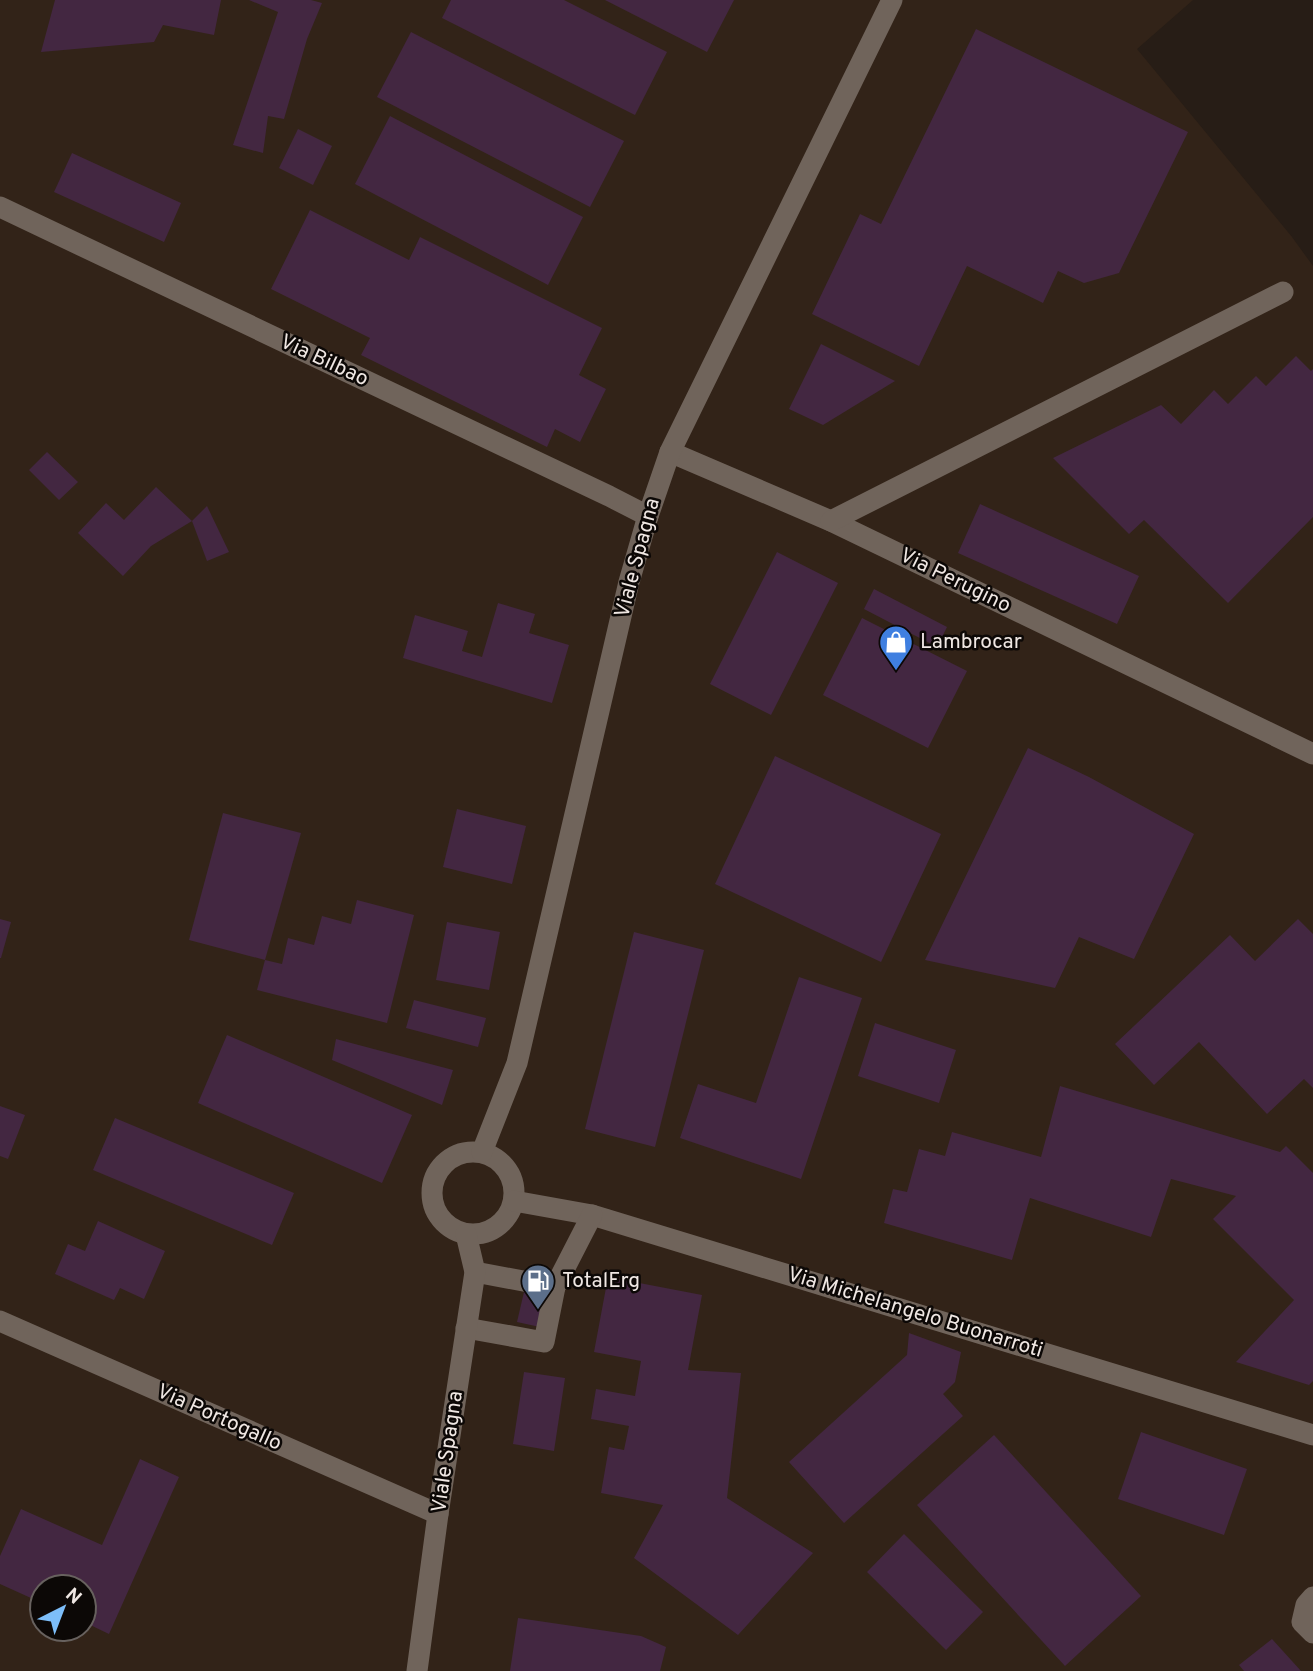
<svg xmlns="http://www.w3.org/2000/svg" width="1313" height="1671" viewBox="0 0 1313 1671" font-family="Overpass,sans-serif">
  <rect width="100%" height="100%" fill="#271d16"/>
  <path fill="#322318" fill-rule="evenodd" d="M0,0H1193L1137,49L1292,237L1313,266V1671H0ZM42,1587H84V1629H42Z"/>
  <g fill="#432741">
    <polygon points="55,0 221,0 214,35 163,25 154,42 41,52"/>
    <polygon points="249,0 311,0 322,3 307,39 284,119 268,116 263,153 233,145 278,12"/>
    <polygon points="451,0 564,0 667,52 635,115 442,18"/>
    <polygon points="605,0 734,0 707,52"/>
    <polygon points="976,29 1188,132 1119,273 1084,283 1058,271 1043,303 967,266 919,366 812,314 860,214 881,224"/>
    <polygon points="411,32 624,141 590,207 377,97"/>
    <polygon points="390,116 583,217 548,285 355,184"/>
    <polygon points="298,129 332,146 313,185 279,168"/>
    <polygon points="72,153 181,203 164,242 54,192"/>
    <polygon points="310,210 409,260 420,237 602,328 579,375 606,389 580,442 555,429 547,447 361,355 370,338 271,289"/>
    <polygon points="821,344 895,381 823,425 789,409"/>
    <polygon points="1296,356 1311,371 1313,369 1313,517 1228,603 1144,520 1129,534 1053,458 1161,405 1181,424 1214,390 1228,404 1256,376 1266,386"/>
    <polygon points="47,452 78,482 59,500 29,470"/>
    <polygon points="156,487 192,521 151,546 123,576 78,533 106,503 124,520"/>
    <polygon points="980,504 1139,576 1117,624 958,553"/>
    <polygon points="207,506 229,552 207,561 192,521"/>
    <polygon points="777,552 838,583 771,715 710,684"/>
    <polygon points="874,589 947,627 937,647 864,609"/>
    <polygon points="498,603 535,614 529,633 569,645 552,703 403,658 415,615 468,631 462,651 482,657"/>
    <polygon points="862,618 967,671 928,748 823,695"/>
    <polygon points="1028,748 1089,777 1194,834 1134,959 1079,937 1055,988 925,960"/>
    <polygon points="775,756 941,834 881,962 715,884"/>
    <polygon points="457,809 526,826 512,884 443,867"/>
    <polygon points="223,813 301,833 265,960 189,940"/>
    <polygon points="357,900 414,915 387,1023 257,990 265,960 282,964 288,938 314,945 322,916 351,924"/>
    <polygon points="0,919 11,922 1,958 0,958"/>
    <polygon points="1298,919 1313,934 1313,1088 1304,1079 1267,1114 1199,1042 1154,1085 1115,1044 1230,935 1255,961"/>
    <polygon points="447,922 500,932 489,990 436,980"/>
    <polygon points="634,932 704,950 655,1147 585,1129"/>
    <polygon points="799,977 862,998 801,1179 680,1138 698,1084 756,1103"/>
    <polygon points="414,1000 486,1018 478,1047 406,1028"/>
    <polygon points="875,1023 956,1050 939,1103 858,1076"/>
    <polygon points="227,1035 412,1115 382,1183 198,1103"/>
    <polygon points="336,1039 453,1070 442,1105 332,1060"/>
    <polygon points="1060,1086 1280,1152 1286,1146 1313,1173 1313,1381 1309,1385 1236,1362 1294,1300 1213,1219 1236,1196 1171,1179 1151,1237 1030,1198 1012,1260 884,1223 893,1189 907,1192 919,1149 945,1156 952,1132 1041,1157"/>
    <polygon points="0,1106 25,1115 8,1159 0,1156"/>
    <polygon points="115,1118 294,1193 272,1245 93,1170"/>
    <polygon points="98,1221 165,1251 144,1299 120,1288 114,1300 55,1274 68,1244 85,1251"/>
    <polygon points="608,1277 702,1295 688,1370 741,1373 727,1498 813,1553 738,1635 634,1558 663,1505 601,1493 609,1447 624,1450 629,1426 591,1419 596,1389 635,1396 641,1361 594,1352"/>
    <polygon points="524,1292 556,1300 549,1329 517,1322"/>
    <polygon points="909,1333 961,1352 955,1382 943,1394 963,1416 844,1523 789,1462 907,1355"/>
    <polygon points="524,1372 565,1378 554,1451 513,1444"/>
    <polygon points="1141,1432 1247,1469 1224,1535 1118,1499"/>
    <polygon points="994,1435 1141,1596 1065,1666 917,1505"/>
    <polygon points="140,1459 179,1477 109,1634 84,1622 84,1587 42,1587 42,1603 0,1584 0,1556 21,1509 102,1545"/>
    <polygon points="904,1534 983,1612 946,1650 867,1572"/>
    <polygon points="518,1618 641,1636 666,1647 660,1671 510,1671"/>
    <polygon points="1272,1639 1301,1671 1244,1671 1239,1665"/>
  </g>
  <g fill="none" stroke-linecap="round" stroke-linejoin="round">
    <g stroke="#70645b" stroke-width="21">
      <polyline points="0,207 609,496 648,516"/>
      <polyline points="670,452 831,521 1313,754"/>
      <polyline points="831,521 1283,292"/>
      <circle cx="473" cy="1193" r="41"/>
      <polyline points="482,1152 517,1063 629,582 648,516 670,452 892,0"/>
      <polyline points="514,1201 592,1215 1313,1435"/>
      <polyline points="475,1272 555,1287"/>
      <polyline points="0,1321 438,1514"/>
      <polyline points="466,1328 544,1342 555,1287 592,1215"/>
      <polyline points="1313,1597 1306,1605 1302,1622 1313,1633"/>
      <polyline points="417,1671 438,1514 475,1272 466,1234"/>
    </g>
  </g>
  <defs>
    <g id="shop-pin" transform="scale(1.75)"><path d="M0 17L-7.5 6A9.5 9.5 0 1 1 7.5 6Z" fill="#3f7fe0" stroke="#0c0806"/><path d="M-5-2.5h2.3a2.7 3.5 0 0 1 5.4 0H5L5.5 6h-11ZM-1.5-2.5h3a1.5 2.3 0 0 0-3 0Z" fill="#fff"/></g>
    <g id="fuel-pin" transform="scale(1.75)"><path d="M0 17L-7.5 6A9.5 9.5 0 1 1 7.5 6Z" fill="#5c6f8a" stroke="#0c0806"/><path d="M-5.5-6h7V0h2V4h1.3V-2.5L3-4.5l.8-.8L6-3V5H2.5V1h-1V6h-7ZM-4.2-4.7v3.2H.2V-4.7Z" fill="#fff"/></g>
  </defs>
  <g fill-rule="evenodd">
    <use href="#shop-pin" x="896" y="642"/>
    <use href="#fuel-pin" x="538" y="1281"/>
  </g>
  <g text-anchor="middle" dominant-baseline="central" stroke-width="5" stroke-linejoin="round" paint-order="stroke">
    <g font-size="21" fill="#efe7e3" stroke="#0c0806">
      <text transform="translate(324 361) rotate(25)">Via Bilbao</text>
      <text transform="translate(638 558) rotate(-75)">Viale Spagna</text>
      <text transform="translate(955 581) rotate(26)">Via Perugino</text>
      <text transform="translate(915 1313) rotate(17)">Via Michelangelo Buonarroti</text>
      <text transform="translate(219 1418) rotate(24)">Via Portogallo</text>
      <text transform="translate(448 1452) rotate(-82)">Viale Spagna</text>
    </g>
    <g font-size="21" fill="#efe7e3" stroke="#0c0806" text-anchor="start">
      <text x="920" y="642">Lambrocar</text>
      <text x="562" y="1281">TotalErg</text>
    </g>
  </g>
  <g transform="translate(63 1608) rotate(42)"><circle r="33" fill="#0c0806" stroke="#67615e" stroke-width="2"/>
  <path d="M0-5L12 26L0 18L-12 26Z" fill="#7dbef9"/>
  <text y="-10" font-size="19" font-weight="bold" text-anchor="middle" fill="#efe7e3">N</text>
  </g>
</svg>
